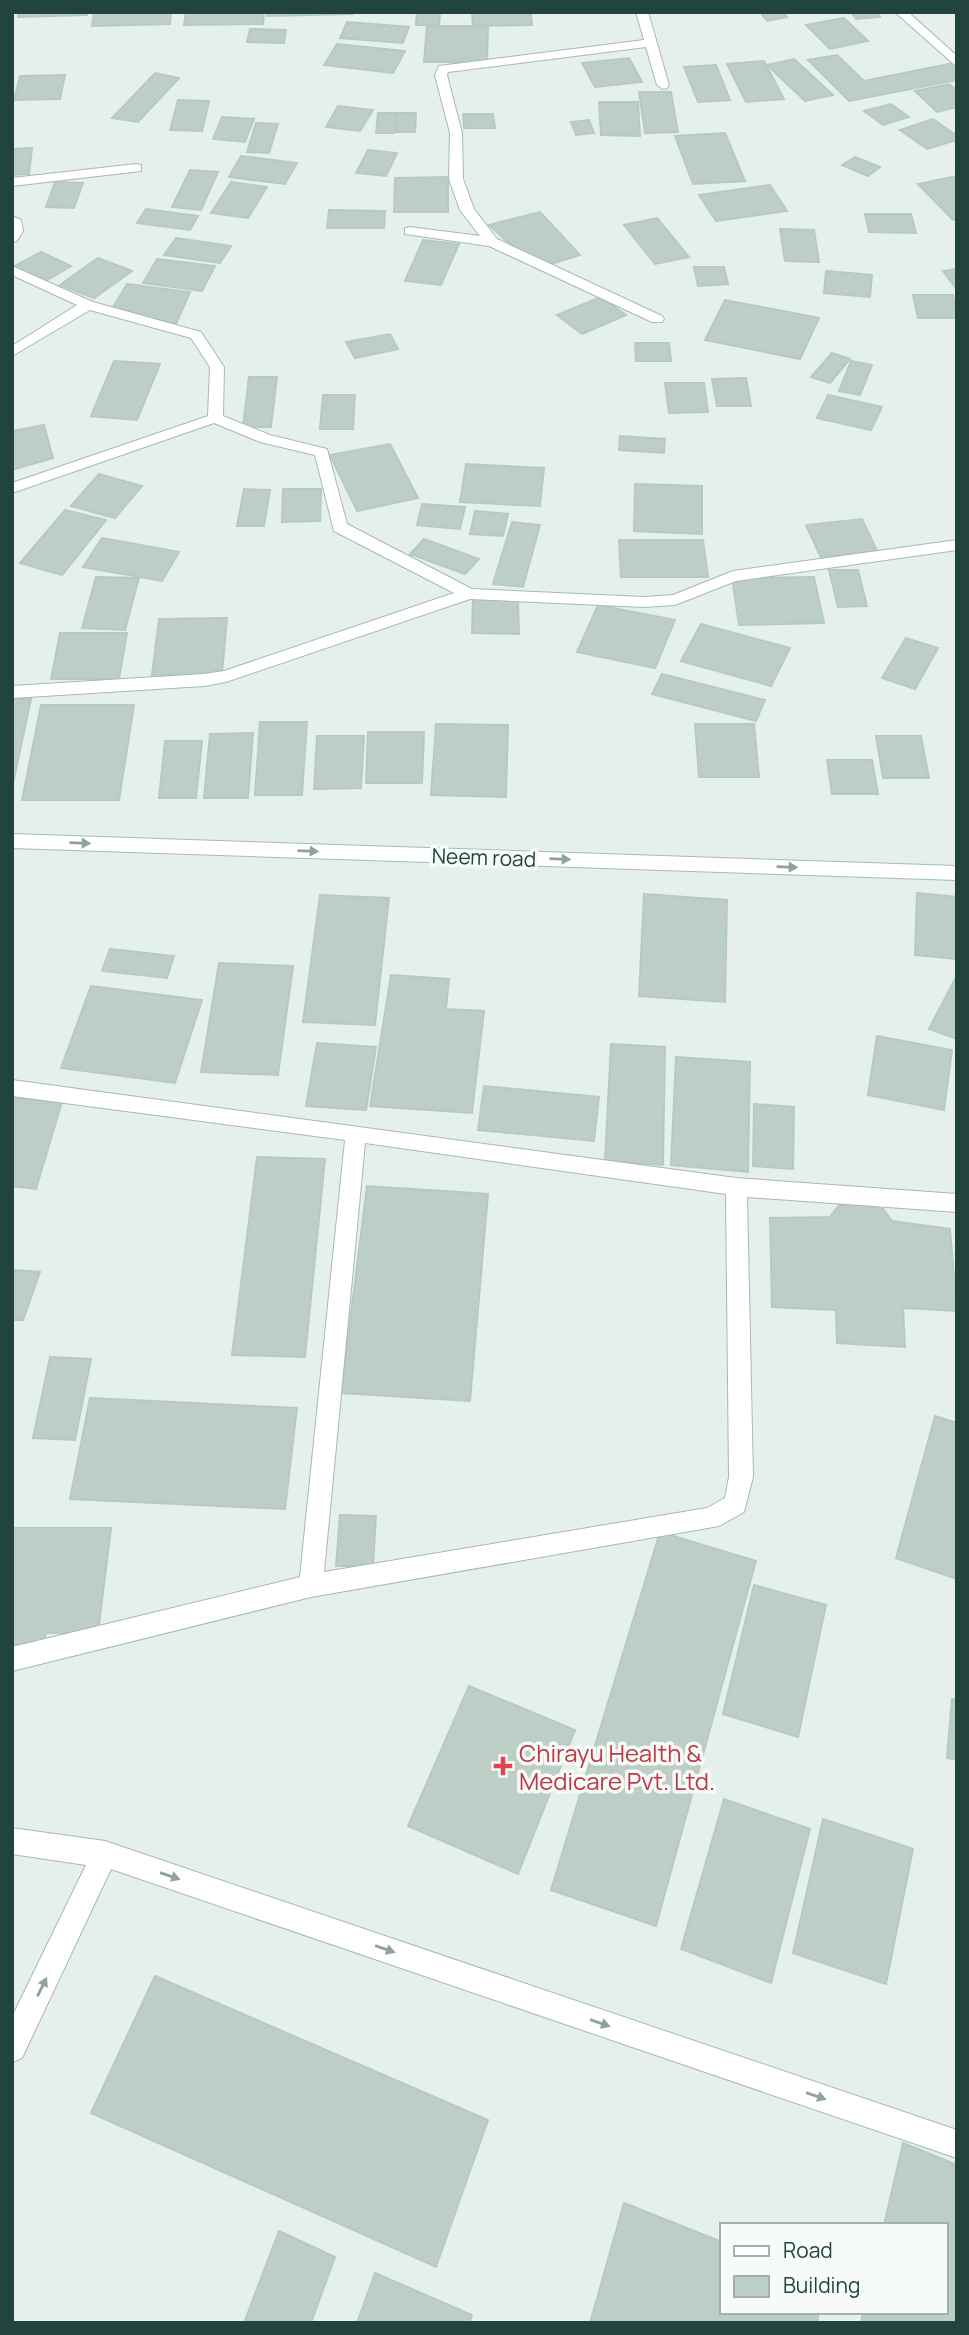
<svg xmlns="http://www.w3.org/2000/svg" width="969" height="2335" viewBox="0 0 969 2335" font-family="Manrope,sans-serif">
  <rect width="100%" height="100%" fill="#e5f0eb"/>
  <g fill="#bdcec7" stroke="#b6cac3" stroke-width="2">
    <polygon points="19,12 87,12 87,15 18,17"/>
    <polygon points="94,12 171,12 170,24 92,26"/>
    <polygon points="186,12 264,12 263,24 184,25"/>
    <polygon points="267,12 353,12 353,14 267,16"/>
    <polygon points="417,12 440,12 439,25 416,25"/>
    <polygon points="472,12 531,14 532,25 473,26"/>
    <polygon points="760,12 783,12 787,17 767,21"/>
    <polygon points="851,12 877,12 880,17 856,19"/>
    <polygon points="844,18 868,41 830,49 806,25"/>
    <polygon points="347,22 409,27 403,43 340,38"/>
    <polygon points="427,26 488,26 487,62 424,62"/>
    <polygon points="250,29 286,30 284,43 247,42"/>
    <polygon points="337,44 405,51 393,73 324,65"/>
    <polygon points="837,55 864,81 953,63 957,67 957,80 849,101 808,60"/>
    <polygon points="629,58 642,82 595,87 582,63"/>
    <polygon points="794,59 833,95 805,101 767,65"/>
    <polygon points="764,61 784,99 746,102 727,64"/>
    <polygon points="716,65 730,100 698,102 684,67"/>
    <polygon points="155,73 179,78 138,122 112,118"/>
    <polygon points="65,75 60,99 14,100 20,76"/>
    <polygon points="949,84 957,91 957,107 937,112 915,91"/>
    <polygon points="639,92 671,92 678,132 645,133"/>
    <polygon points="178,100 209,101 202,131 170,130"/>
    <polygon points="599,102 638,102 640,136 601,135"/>
    <polygon points="891,104 909,117 883,125 864,111"/>
    <polygon points="338,106 373,110 360,131 326,127"/>
    <polygon points="378,113 396,113 394,133 376,133"/>
    <polygon points="397,113 416,113 415,132 396,132"/>
    <polygon points="463,114 493,114 495,128 464,128"/>
    <polygon points="222,117 254,119 245,142 213,139"/>
    <polygon points="933,119 957,136 957,140 927,149 900,130"/>
    <polygon points="589,120 594,133 576,135 571,122"/>
    <polygon points="256,123 278,124 269,153 247,152"/>
    <polygon points="725,133 745,181 693,184 675,136"/>
    <polygon points="32,148 29,174 12,175 12,149"/>
    <polygon points="368,150 397,153 386,176 356,173"/>
    <polygon points="241,156 297,163 285,184 229,177"/>
    <polygon points="855,157 880,167 868,176 842,165"/>
    <polygon points="190,170 218,172 201,210 172,207"/>
    <polygon points="957,176 957,219 953,220 918,184"/>
    <polygon points="448,177 448,212 394,212 395,178"/>
    <polygon points="55,182 83,183 74,208 46,207"/>
    <polygon points="231,182 267,187 248,218 211,213"/>
    <polygon points="770,185 787,211 716,221 699,195"/>
    <polygon points="146,209 198,216 190,230 137,223"/>
    <polygon points="329,210 385,211 384,228 327,228"/>
    <polygon points="540,212 580,255 548,265 511,245 489,225"/>
    <polygon points="865,214 911,214 916,233 869,232"/>
    <polygon points="657,218 689,257 655,264 624,225"/>
    <polygon points="780,229 814,230 819,262 785,261"/>
    <polygon points="176,238 231,246 220,263 164,255"/>
    <polygon points="423,240 459,244 441,285 405,281"/>
    <polygon points="41,252 71,266 42,283 13,267"/>
    <polygon points="98,258 132,271 94,298 60,285"/>
    <polygon points="157,259 215,266 202,291 143,283"/>
    <polygon points="694,267 724,267 728,284 698,286"/>
    <polygon points="957,269 957,290 943,271"/>
    <polygon points="826,271 872,275 870,297 824,293"/>
    <polygon points="127,284 190,292 176,324 112,309"/>
    <polygon points="913,295 953,295 957,318 918,318"/>
    <polygon points="601,297 626,315 582,334 557,315"/>
    <polygon points="725,300 819,318 800,359 705,340"/>
    <polygon points="390,334 398,349 355,358 346,342"/>
    <polygon points="635,343 669,343 671,361 636,361"/>
    <polygon points="832,353 850,359 830,383 811,377"/>
    <polygon points="114,361 160,364 137,420 91,416"/>
    <polygon points="851,361 872,365 860,395 839,391"/>
    <polygon points="249,377 277,377 271,427 243,427"/>
    <polygon points="746,378 751,406 717,406 712,379"/>
    <polygon points="665,383 704,383 708,412 669,413"/>
    <polygon points="323,395 355,395 353,429 320,429"/>
    <polygon points="828,395 882,407 871,430 817,418"/>
    <polygon points="44,425 53,458 12,470 12,431"/>
    <polygon points="620,436 665,439 664,453 619,450"/>
    <polygon points="390,444 418,498 357,511 330,455"/>
    <polygon points="466,464 544,468 540,506 460,502"/>
    <polygon points="99,474 142,486 115,518 71,506"/>
    <polygon points="635,484 702,486 702,534 634,531"/>
    <polygon points="244,489 270,490 264,526 237,526"/>
    <polygon points="283,489 321,489 320,521 282,522"/>
    <polygon points="422,504 465,507 460,529 417,525"/>
    <polygon points="65,510 106,520 62,575 20,563"/>
    <polygon points="475,511 508,514 503,536 470,534"/>
    <polygon points="862,519 877,551 821,558 806,525"/>
    <polygon points="512,522 540,525 523,587 493,584"/>
    <polygon points="102,538 179,552 162,581 83,567"/>
    <polygon points="424,539 479,559 465,574 410,554"/>
    <polygon points="619,540 703,540 708,577 621,577"/>
    <polygon points="829,570 858,570 867,606 838,607"/>
    <polygon points="96,577 139,578 125,630 82,628"/>
    <polygon points="814,577 824,623 739,625 732,578"/>
    <polygon points="473,599 518,599 519,634 472,633"/>
    <polygon points="598,605 675,620 655,668 577,652"/>
    <polygon points="227,618 222,674 152,675 159,619"/>
    <polygon points="701,624 790,648 771,686 681,661"/>
    <polygon points="60,633 127,633 119,679 51,679"/>
    <polygon points="906,638 938,648 915,689 882,678"/>
    <polygon points="662,674 765,700 756,721 652,694"/>
    <polygon points="12,699 31,699 12,788"/>
    <polygon points="41,705 134,705 119,800 22,800"/>
    <polygon points="260,722 307,722 302,795 255,795"/>
    <polygon points="436,724 508,725 506,797 431,795"/>
    <polygon points="695,724 754,724 759,777 699,777"/>
    <polygon points="368,732 424,732 422,783 366,783"/>
    <polygon points="253,733 248,798 204,798 210,734"/>
    <polygon points="317,736 364,736 361,788 314,789"/>
    <polygon points="876,736 921,736 929,778 883,778"/>
    <polygon points="165,741 202,741 196,798 159,798"/>
    <polygon points="827,760 872,760 878,794 832,794"/>
    <polygon points="917,893 957,897 957,959 915,955"/>
    <polygon points="644,894 727,900 725,1002 639,996"/>
    <polygon points="320,895 389,898 375,1025 303,1022"/>
    <polygon points="110,949 174,956 167,978 102,971"/>
    <polygon points="219,963 293,966 278,1075 201,1072"/>
    <polygon points="391,975 449,979 446,1009 484,1011 472,1113 370,1106"/>
    <polygon points="957,975 957,1039 929,1029"/>
    <polygon points="91,986 202,1000 175,1083 61,1068"/>
    <polygon points="877,1036 952,1050 944,1110 868,1095"/>
    <polygon points="317,1043 376,1047 366,1110 306,1106"/>
    <polygon points="611,1044 665,1047 663,1165 605,1161"/>
    <polygon points="676,1057 750,1062 748,1172 671,1165"/>
    <polygon points="484,1086 599,1097 594,1141 478,1130"/>
    <polygon points="12,1098 62,1102 36,1189 12,1186"/>
    <polygon points="754,1104 794,1107 793,1169 753,1166"/>
    <polygon points="257,1157 325,1159 305,1357 232,1355"/>
    <polygon points="367,1186 488,1194 470,1401 341,1393"/>
    <polygon points="839,1205 863,1205 883,1209 892,1221 950,1229 957,1311 903,1308 905,1347 837,1343 836,1310 772,1307 770,1218 830,1217"/>
    <polygon points="12,1270 40,1272 23,1320 12,1320"/>
    <polygon points="50,1357 91,1359 75,1440 33,1438"/>
    <polygon points="90,1398 297,1408 285,1509 70,1499"/>
    <polygon points="935,1416 957,1423 957,1579 896,1558"/>
    <polygon points="340,1515 376,1516 373,1566 336,1566"/>
    <polygon points="12,1528 111,1528 98,1633 46,1633 44,1644 12,1644"/>
    <polygon points="660,1532 756,1561 656,1926 551,1890"/>
    <polygon points="754,1585 826,1605 798,1737 723,1714"/>
    <polygon points="469,1686 575,1730 518,1874 408,1826"/>
    <polygon points="952,1699 957,1700 957,1760 947,1758"/>
    <polygon points="724,1799 810,1829 771,1983 681,1949"/>
    <polygon points="823,1819 913,1849 886,1984 793,1953"/>
    <polygon points="155,1976 488,2120 436,2267 91,2113"/>
    <polygon points="903,2143 957,2165 957,2323 861,2323 863,2312 946,2312 946,2225 884,2225"/>
    <polygon points="624,2203 722,2242 722,2312 819,2312 817,2323 590,2323"/>
    <polygon points="279,2231 335,2257 311,2323 244,2323"/>
    <polygon points="375,2273 472,2315 469,2323 357,2323"/>
  </g>
  <g fill="none" stroke-linecap="round" stroke-linejoin="round">
    <g stroke="#a6b9b3" stroke-width="2">
      <g id="minor">
        <polygon points="636,12 648,12 669,85 667,88 663,89 657,85 646,47 448,72 447,75 462,133 463,179 474,209 497,239 662,316 664,319 662,322 652,322 489,246 405,234 405,228 410,227 480,236 460,210 449,179 450,133 435,75 439,66 644,40"/>
        <polygon points="895,12 908,12 957,56 957,67"/>
        <polygon points="136,164 141,165 141,171 12,186 12,178"/>
        <polygon points="12,216 21,220 23,231 17,241 12,242"/>
        <polygon points="12,266 93,302 201,332 224,367 223,416 270,435 327,449 347,524 472,589 644,597 673,595 733,571 957,540 957,550 736,581 675,605 644,607 470,599 226,682 204,686 12,698 12,686 204,674 224,671 454,593 334,531 315,455 260,442 214,423 12,493 12,483 208,416 210,367 191,338 90,310 12,356 12,346 77,305 12,275"/>
        <path d="M12,1080L736,1178L957,1194V1212L747,1197L753,1477L744,1512L719,1526L311,1597L12,1671V1647L300,1577L345,1140L12,1096ZM365,1143L726,1194L729,1477L725,1498L707,1508L324,1572Z"/>
        <polygon points="12,1828 105,1841 957,2130 957,2158 111,1869 22,2058 12,2062 12,2017 86,1865 12,1854"/>
      </g>
    </g>
    <g stroke="#a2bdb4" stroke-width="2">
      <polygon id="secondary" points="12,834 957,866 957,880 12,848"/>
    </g>
    <use href="#minor" fill="#fff" fill-rule="evenodd"/>
    <use href="#secondary" fill="#fff" fill-rule="evenodd"/>
  </g>
  <defs><path id="oneway-solid" d="M-6-.8H1V-3.2L6.5 0L1 3.2V.8H-6Z" transform="scale(1.75)"/></defs>
  <g fill="#90a29e">
    <use href="#oneway-solid" transform="translate(80 843) rotate(2)"/>
    <use href="#oneway-solid" transform="translate(308 851) rotate(2)"/>
    <use href="#oneway-solid" transform="translate(560 859) rotate(2)"/>
    <use href="#oneway-solid" transform="translate(787 867) rotate(2)"/>
    <use href="#oneway-solid" transform="translate(170 1876) rotate(19)"/>
    <use href="#oneway-solid" transform="translate(385 1949) rotate(19)"/>
    <use href="#oneway-solid" transform="translate(42 1987) rotate(-64)"/>
    <use href="#oneway-solid" transform="translate(600 2023) rotate(19)"/>
    <use href="#oneway-solid" transform="translate(816 2096) rotate(19)"/>
  </g>
  <path fill="#e0444e" stroke="#f6fbf9" stroke-width="2.5" d="M499.5 1755.5h7v7h7v7h-7v7h-7v-7h-7v-7h7z"/>
  <g text-anchor="middle" dominant-baseline="central" stroke-width="7" stroke-linejoin="round" paint-order="stroke">
    <g font-size="21" fill="#21453c" stroke="#f6fbf9">
      <text transform="translate(484 857) rotate(2)">Neem road</text>
    </g>
    <g font-size="24" fill="#be3a42" stroke="#f6fbf9" text-anchor="start">
      <text x="519" y="1752">Chirayu Health &amp;<tspan x="519" dy="28">Medicare Pvt. Ltd.</tspan></text>
    </g>
  </g>
  <rect width="969" height="2335" fill="none" stroke="#21453c" stroke-width="28"/>
  <rect x="720" y="2223" width="228" height="91" fill="#f6fbf9" stroke="#a1b2ad" stroke-width="2"/>
  <rect x="734" y="2246" width="35" height="10" fill="#ffffff" stroke="#a1b2ad" stroke-width="2"/>
  <text x="783" y="2258" font-size="21" fill="#21453c">Road</text>
  <rect x="734" y="2276" width="35" height="21" fill="#bdcec7" stroke="#a1b2ad" stroke-width="2"/>
  <text x="783" y="2293" font-size="21" fill="#21453c">Building</text>
</svg>
